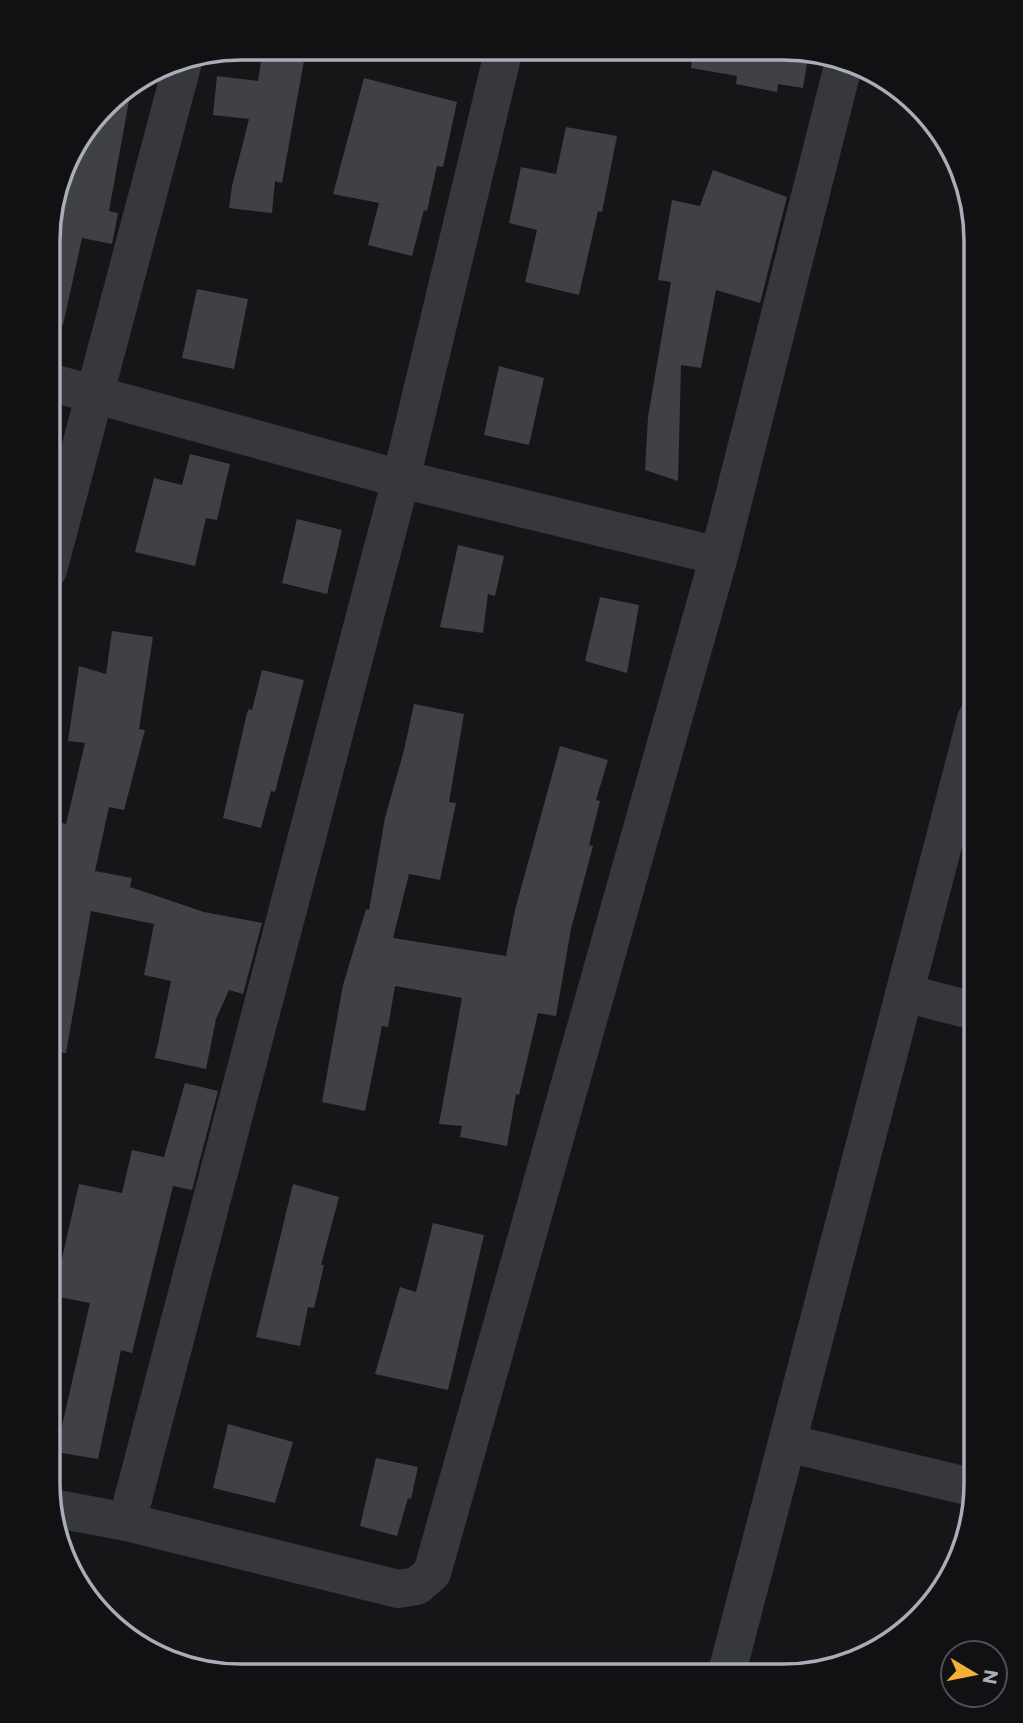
<svg xmlns="http://www.w3.org/2000/svg" width="1023" height="1723" viewBox="0 0 1023 1723" font-family="Commissioner,sans-serif">
  <rect width="100%" height="100%" fill="#161618"/>
  <g fill="#404145">
    <polygon points="263,48 305,55 282,183 275,181 272,213 229,208 232,186 249,119 213,115 217,76 258,81"/>
    <polygon points="693,50 809,51 803,88 778,84 777,92 736,84 737,76 691,68"/>
    <polygon points="364,78 457,102 443,167 437,166 427,211 424,210 412,256 368,245 379,203 333,194"/>
    <polygon points="132,84 109,211 118,213 112,244 82,238 63,325 49,323 49,217 54,200 59,201 67,155 113,95"/>
    <polygon points="566,127 617,136 602,212 598,211 579,295 525,282 537,230 509,223 521,167 556,174"/>
    <polygon points="713,170 787,197 760,303 716,290 701,368 681,365 678,481 645,470 648,417 671,282 658,280 672,200 700,206"/>
    <polygon points="197,289 248,299 234,369 182,358"/>
    <polygon points="499,366 544,378 529,445 484,435"/>
    <polygon points="190,454 230,464 217,520 206,518 195,566 135,552 154,478 182,485"/>
    <polygon points="297,519 342,530 327,594 282,583"/>
    <polygon points="458,545 504,556 495,596 488,594 483,633 440,627"/>
    <polygon points="600,597 639,605 627,673 585,661"/>
    <polygon points="112,631 153,637 139,729 145,730 124,810 109,807 95,871 132,878 130,887 204,912 262,923 243,994 229,990 216,1019 206,1069 155,1058 171,981 144,975 154,924 91,911 66,1053 48,1051 48,882 62,823 66,824 85,743 68,741 79,666 106,674"/>
    <polygon points="262,670 304,680 275,792 271,791 261,828 223,818 247,713 249,709 252,710"/>
    <polygon points="414,704 464,714 449,802 456,803 440,880 409,874 393,938 506,956 515,910 560,746 608,760 596,800 600,801 589,845 593,846 571,929 556,1016 538,1013 519,1095 516,1094 507,1146 460,1137 462,1126 439,1124 462,998 395,986 388,1027 382,1026 365,1111 322,1102 343,985 366,909 369,910 385,818 404,750"/>
    <polygon points="185,1083 218,1091 192,1190 173,1186 132,1353 121,1350 98,1459 56,1452 90,1303 48,1295 53,1257 62,1258 79,1184 122,1193 132,1150 164,1157"/>
    <polygon points="293,1184 339,1197 321,1265 324,1265 314,1308 308,1307 300,1346 256,1337"/>
    <polygon points="433,1223 484,1235 448,1390 375,1374 400,1287 416,1292"/>
    <polygon points="228,1424 293,1442 275,1503 213,1488"/>
    <polygon points="376,1458 418,1467 411,1499 408,1498 397,1536 360,1526"/>
  </g>
  <g fill="none" stroke-linecap="round" stroke-linejoin="round">
    <g stroke="#37383d" stroke-width="38">
      <polyline points="49,382 401,479 719,556"/>
      <polyline points="48,570 184,58"/>
      <polyline points="904,993 975,1011"/>
      <polyline points="787,1443 975,1488"/>
      <polyline points="52,1508 127,1522 398,1589 417,1586 432,1573 719,556 844,62"/>
      <polyline points="127,1522 401,479 504,49"/>
      <polyline points="726,1676 976,719"/>
    </g>
  </g>
  <path d="M0 0H1023V1723H0ZM241 60H783A181 181 0 0 1 964 241V1483A181 181 0 0 1 783 1664H241A181 181 0 0 1 60 1483V241A181 181 0 0 1 241 60Z" fill="#111113" fill-rule="evenodd"/>
  <path fill="none" stroke="#a8adb8" stroke-width="3.5" d="M241 60H783A181 181 0 0 1 964 241V1483A181 181 0 0 1 783 1664H241A181 181 0 0 1 60 1483V241A181 181 0 0 1 241 60Z"/>
  <g transform="translate(974 1674) rotate(100)"><circle r="33" fill="#111113" stroke="#4d4f55" stroke-width="2"/>
  <path d="M0-5L12 26L0 18L-12 26Z" fill="#f2b134"/>
  <text y="-10" font-size="19" font-weight="bold" text-anchor="middle" fill="#a8adb8">N</text>
  </g>
</svg>
